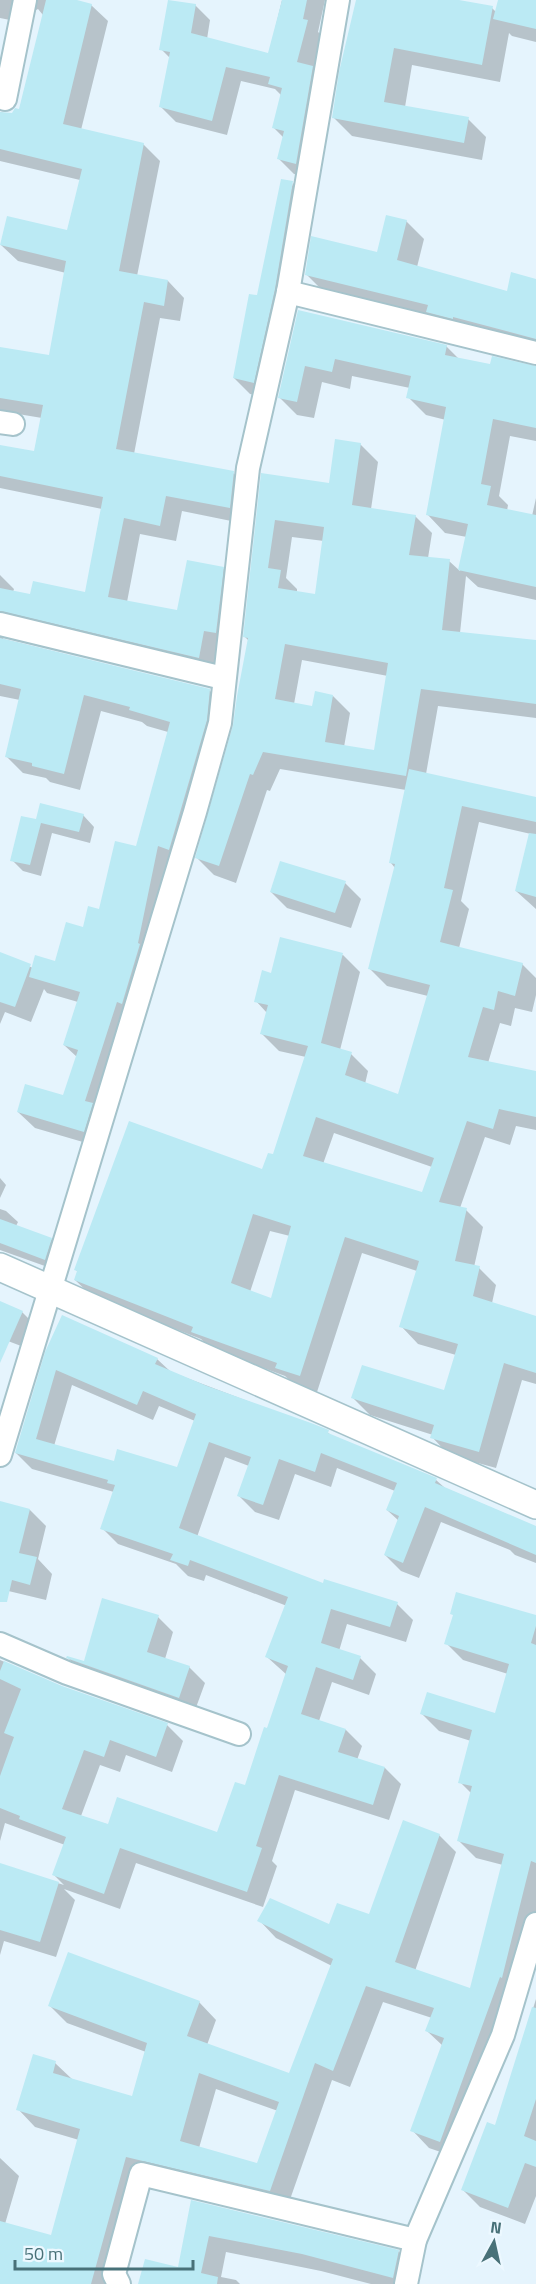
<svg xmlns="http://www.w3.org/2000/svg" width="536" height="2284" viewBox="0 0 536 2284" font-family="'Titillium Web',sans-serif">
  <rect width="100%" height="100%" fill="#e5f4fd"/>
  <g fill="#0003" fill-rule="evenodd">
    <polygon points="0,0 71,0 91,5 108,21 81,130 143,144 160,161 137,276 168,281 184,298 180,321 160,318 134,454 233,473 250,489 246,524 182,511 176,541 140,534 127,602 178,612 223,568 239,585 215,674 7,631 3,639 209,690 226,707 100,1147 35,1128 18,1112 64,1097 77,1057 64,1045 78,1002 47,993 44,989 31,1022 5,1012 0,1024 0,954 33,968 56,963 100,910 137,848 168,732 147,726 142,722 101,711 80,790 50,782 46,778 23,773 7,757 20,700 0,696 0,575 14,589 13,592 31,596 86,594 102,509 0,488 0,446 36,452 42,418 0,411 0,349 50,357 66,273 18,261 1,245 68,232 80,180 0,161 0,112 12,115 20,111 43,15 38,9 34,11 30,24 0,18"/>
    <polygon points="282,0 325,0 318,32 323,36 314,69 327,82 311,178 294,174 279,159 284,138 274,128 281,95 275,89 241,81 227,135 176,122 161,107 170,58 161,49 195,5 210,20 207,39 269,54"/>
    <polygon points="357,0 451,0 492,8 496,12 499,0 536,0 536,42 512,36 509,33 500,82 412,65 405,107 468,119 486,137 482,160 352,136 333,117"/>
    <polygon points="293,183 309,199 269,398 250,394 234,378"/>
    <polygon points="406,221 424,239 417,267 508,293 536,280 536,351 324,292 306,274 378,254"/>
    <path d="M299,312L446,346L460,360L491,365L536,367V441L510,436L499,496L508,505L507,511L532,516L536,498V600L478,587L466,576L460,633L536,641V718L438,706L426,774L536,798V909L516,891L531,834L479,822L461,901L469,909L459,948L522,964L536,978V995L532,1012L515,1008L511,1026L500,1023L488,1063L536,1073V1130L516,1126L510,1145L485,1137L460,1208L466,1210L483,1227L474,1267L479,1268L496,1285L492,1303L536,1317V1384L522,1380L496,1468L449,1455L432,1437L433,1435L370,1415L353,1398L445,1392L456,1355L418,1344L401,1326L417,1271L362,1253L317,1392L294,1384L285,1376L210,1348L201,1339L93,1297L75,1280L78,1272L76,1270L263,1171L274,1156L306,1057L279,1051L262,1034L267,1013L256,1001L272,975L343,955L360,972L340,1050L351,1054L368,1071L365,1084L399,1096L428,996L387,986L370,969L395,868L391,863L406,790L280,769L270,791L267,790L236,883L214,875L197,858L235,725L249,641L245,637L262,475L330,484L360,444L378,462L371,509L415,516L432,533L428,558L449,561L460,571L467,537L445,533L428,515L446,420L426,415L408,397L410,388L352,376L350,389L322,382L314,418L297,415L279,397ZM292,537L324,541L317,595L297,592V589L286,578ZM302,660L388,676L375,752L344,747L350,713L333,696L314,708L294,704ZM334,1133L432,1167L423,1194L323,1164ZM270,1231L290,1236L272,1300L250,1292Z"/>
    <polygon points="83,815 94,827 90,843 52,833 41,876 23,871 12,860 37,821"/>
    <polygon points="345,883 361,899 351,928 287,908 271,892"/>
    <polygon points="0,1178 6,1185 0,1198"/>
    <polygon points="0,1209 6,1211 18,1222 16,1226 51,1239 62,1250 56,1270 0,1250"/>
    <polygon points="0,1303 22,1312 38,1328 29,1349 0,1338"/>
    <path d="M47,1353L157,1359L171,1372L326,1431L332,1436L436,1480L445,1488L536,1527V1563L515,1555L510,1550L441,1522L419,1578L401,1571L385,1555L399,1521L387,1510L395,1491L337,1468L331,1487L295,1474L279,1520L255,1512L239,1496L249,1466L225,1457L197,1537L324,1585L397,1604L413,1620L406,1642L347,1624L339,1651L360,1658L376,1674L369,1695L332,1682L319,1721L346,1730L362,1746L357,1760L385,1768L401,1784L389,1820L295,1790L272,1861L277,1866L263,1907L136,1863L120,1909L64,1889L75,1900L56,1957L4,1941L0,1955V1865L64,1885L54,1875L65,1845L5,1823L0,1841V1660L62,1687L167,1725L183,1741L172,1772L126,1755L120,1772L100,1765L81,1816L109,1825L218,1834L246,1787L287,1675L267,1657L287,1606L206,1575L204,1581L188,1576L176,1564L118,1544L102,1528L114,1492L32,1469L16,1453ZM72,1385L153,1420L159,1406L195,1421L178,1469L115,1463L54,1446Z"/>
    <polygon points="0,1503 30,1510 46,1526 38,1559 52,1574 46,1600 0,1589"/>
    <polygon points="158,1617 173,1632 165,1659 189,1667 205,1683 194,1713 83,1673 68,1658 85,1663"/>
    <path d="M536,1617V1927L458,2158L429,2148L412,2130L443,2046L427,2031L432,2018L383,2002L350,2087L332,2080L287,2208L143,2173L112,2284H0V2158L19,2176L5,2224L52,2237L79,2140L35,2127L18,2109L55,2063L73,2080L133,2098L146,2052L67,2023L49,2005L199,2002L216,2020L207,2045L290,2075L332,1966L276,1938L259,1920L330,1926L370,1916L439,1835L456,1852L415,1971L471,1990L503,1865L476,1858L459,1841L472,1794L460,1782L471,1741L439,1731L422,1714L496,1715L508,1674L463,1660L446,1643ZM216,2089L278,2111L258,2165L199,2148Z"/>
    <polygon points="536,1999 536,2196 525,2224 480,2207 463,2190 496,2127"/>
    <polygon points="193,2202 398,2251 416,2269 413,2284 371,2284 321,2271 226,2252 221,2277 236,2280 240,2284 140,2284 179,2269"/>
  </g>
  <g fill="#bbeaf4" fill-rule="evenodd">
    <polygon points="46,0 77,0 92,4 63,124 144,143 119,271 168,280 164,306 144,302 116,449 234,471 230,508 166,496 160,526 124,518 108,597 177,610 187,560 224,567 216,633 204,631 199,658 0,611 0,588 30,594 33,581 85,592 103,497 0,476 0,445 34,451 43,405 0,398 0,347 49,355 66,261 0,245 7,216 67,230 82,169 0,149 0,112 12,113 15,108 19,109"/>
    <polygon points="168,0 196,4 191,33 268,53 282,0 307,0 303,19 308,20 297,62 313,66 296,164 277,159 284,131 272,128 282,88 268,84 270,77 226,67 212,121 159,107 170,52 159,50"/>
    <polygon points="356,0 459,0 493,6 482,65 394,48 384,102 469,117 464,143 332,118 339,72"/>
    <polygon points="498,0 536,0 536,29 493,19"/>
    <polygon points="281,179 293,181 275,289 254,383 233,378 249,294 257,295"/>
    <polygon points="386,215 407,220 397,260 507,291 511,272 536,279 536,339 453,317 453,319 426,312 428,305 305,275 311,236 377,252"/>
    <polygon points="298,310 447,345 445,355 490,364 492,356 536,366 536,428 493,419 481,484 491,486 487,505 536,515 536,587 458,570 468,524 426,515 446,407 406,398 411,376 335,359 332,372 305,366 297,402 278,398"/>
    <path d="M335,439L361,443L352,505L416,515L409,555L450,559L442,630L536,640V704L421,689L406,776L263,752L253,775L250,774L219,866L195,858L233,725L237,696L248,638L243,637L261,473L329,483ZM275,520L324,527L315,594L278,588L281,570L268,568ZM285,644L388,663L374,750L325,742L333,695L315,691L312,706L275,699Z"/>
    <polygon points="0,638 210,689 207,720 169,850 158,846 138,943 140,944 122,1004 117,1002 85,1101 93,1103 84,1132 17,1112 25,1084 63,1095 78,1050 63,1045 80,992 29,977 35,955 55,961 66,922 83,927 88,906 99,909 115,841 136,846 170,722 129,710 130,707 84,695 64,774 32,766 32,763 5,757 21,689 0,684"/>
    <path d="M409,769L536,797V822L462,806L444,888L453,890L440,942L523,963L515,996L498,991L494,1010L483,1007L468,1057L536,1071V1117L499,1109L493,1129L467,1121L439,1202L467,1208L455,1261L480,1266L473,1296L536,1316V1373L504,1363L479,1452L430,1438L434,1425L351,1398L362,1365L444,1390L458,1344L399,1327L419,1261L345,1237L300,1376L275,1368L277,1363L191,1332L193,1327L74,1280L77,1271L74,1270L129,1121L262,1169L268,1153L273,1154L308,1046L260,1034L268,1005L254,1002L262,970L271,973L280,937L343,953L321,1043L352,1052L345,1075L398,1094L430,985L368,969L395,864L389,863ZM316,1117L434,1158L422,1192L303,1156ZM253,1214L291,1226L271,1298L231,1283Z"/>
    <polygon points="40,803 84,814 79,832 41,823 30,865 10,861 21,816 36,819"/>
    <polygon points="529,833 536,834 536,897 515,891"/>
    <polygon points="280,861 346,881 335,913 270,892"/>
    <polygon points="0,952 31,964 15,1007 0,1002"/>
    <polygon points="0,1219 52,1238 45,1260 0,1243"/>
    <polygon points="0,1301 23,1311 0,1363"/>
    <path d="M62,1315L158,1358L155,1364L207,1386L311,1423L329,1430L328,1433L437,1478L435,1483L536,1526V1555L425,1507L403,1563L384,1555L399,1516L386,1510L397,1483L321,1453L315,1472L279,1459L263,1505L237,1496L251,1457L209,1442L179,1528L323,1583L324,1579L398,1602L390,1627L331,1609L321,1643L361,1656L353,1680L316,1667L301,1714L346,1729L338,1752L385,1767L373,1805L279,1775L256,1846L262,1848L247,1892L120,1848L104,1894L52,1875L66,1837L19,1819L20,1816L0,1808V1776L14,1737L4,1733L21,1689L0,1679V1671L4,1661L62,1686L168,1723L156,1757L110,1740L104,1757L84,1750L62,1809L108,1824L117,1797L217,1832L235,1782L245,1785L264,1727L267,1728L288,1666L265,1657L288,1597L190,1560L188,1566L170,1560L173,1554L100,1529L115,1485L107,1483L108,1480L15,1453L45,1352ZM56,1370L137,1405L143,1391L196,1414L177,1467L117,1449L114,1461L36,1439Z"/>
    <polygon points="0,1501 30,1509 19,1553 37,1557 30,1585 12,1580 7,1602 0,1602"/>
    <path d="M456,1592L536,1615V1626L531,1643L536,1645V1863L531,1861L502,1978L500,1977L440,2142L410,2131L444,2038L425,2031L434,2008L366,1986L333,2071L315,2063L270,2191L126,2157L91,2284H0V2221L51,2235L80,2129L16,2110L33,2054L56,2061L53,2073L132,2096L147,2043L48,2006L68,1952L200,2001L187,2036L289,2073L333,1959L257,1921L270,1898L329,1924L337,1903L369,1914L403,1820L440,1834L395,1962L470,1988L504,1854L457,1841L472,1786L458,1783L472,1730L420,1714L427,1692L495,1713L509,1664L444,1644L453,1615L450,1614ZM199,2073L279,2102L257,2163L180,2141Z"/>
    <polygon points="102,1598 159,1615 147,1652 190,1666 179,1698 66,1658 67,1656 84,1661"/>
    <polygon points="0,1863 59,1882 40,1942 0,1930"/>
    <polygon points="532,2007 536,2008 536,2099 524,2136 536,2141 536,2167 525,2163 508,2208 461,2190 487,2122 495,2125"/>
    <polygon points="191,2200 399,2250 393,2278 302,2254 209,2236 201,2273 218,2277 217,2284 138,2284 145,2259 178,2267"/>
  </g>
  <g fill="none" stroke-linecap="round" stroke-linejoin="round">
    <g stroke="#a5c3cb" stroke-width="26">
      <g id="minor">
        <polyline points="0,97 5,99 25,0"/>
        <polyline points="288,292 536,353"/>
        <polyline points="0,422 13,424"/>
        <polyline points="0,624 223,678"/>
        <polyline points="0,1455 195,812 220,723 248,468 288,292 338,0"/>
        <polyline points="0,1644 67,1673 239,1734"/>
        <polyline points="119,2284 114,2274 141,2174 415,2240"/>
        <polyline points="406,2284 415,2240 503,2035 536,1924"/>
      </g>
    </g>
    <g stroke="#a5c3cb" stroke-width="30">
      <polyline id="tertiary" points="0,1267 536,1505"/>
    </g>
    <use href="#minor" stroke="#fff" stroke-width="22"/>
    <use href="#tertiary" stroke="#fff" stroke-width="27"/>
  </g>
  <g transform="translate(494 2242) rotate(8)" stroke="#ecf8ff" stroke-width="4.5" paint-order="stroke">
  <path d="M0-4.5L10 22L0 15L-10 22Z" fill="#487178"/>
  <text y="-9" font-size="16" font-weight="bold" text-anchor="middle" fill="#487178">N</text>
  </g>
  <path d="M15 2260v9h178v-9" fill="none" stroke="#487178" stroke-width="3"/>
  <text x="24" y="2260" font-size="18" fill="#487178" stroke="#ecf8ff" stroke-width="4.5" paint-order="stroke">50 m</text>
</svg>
